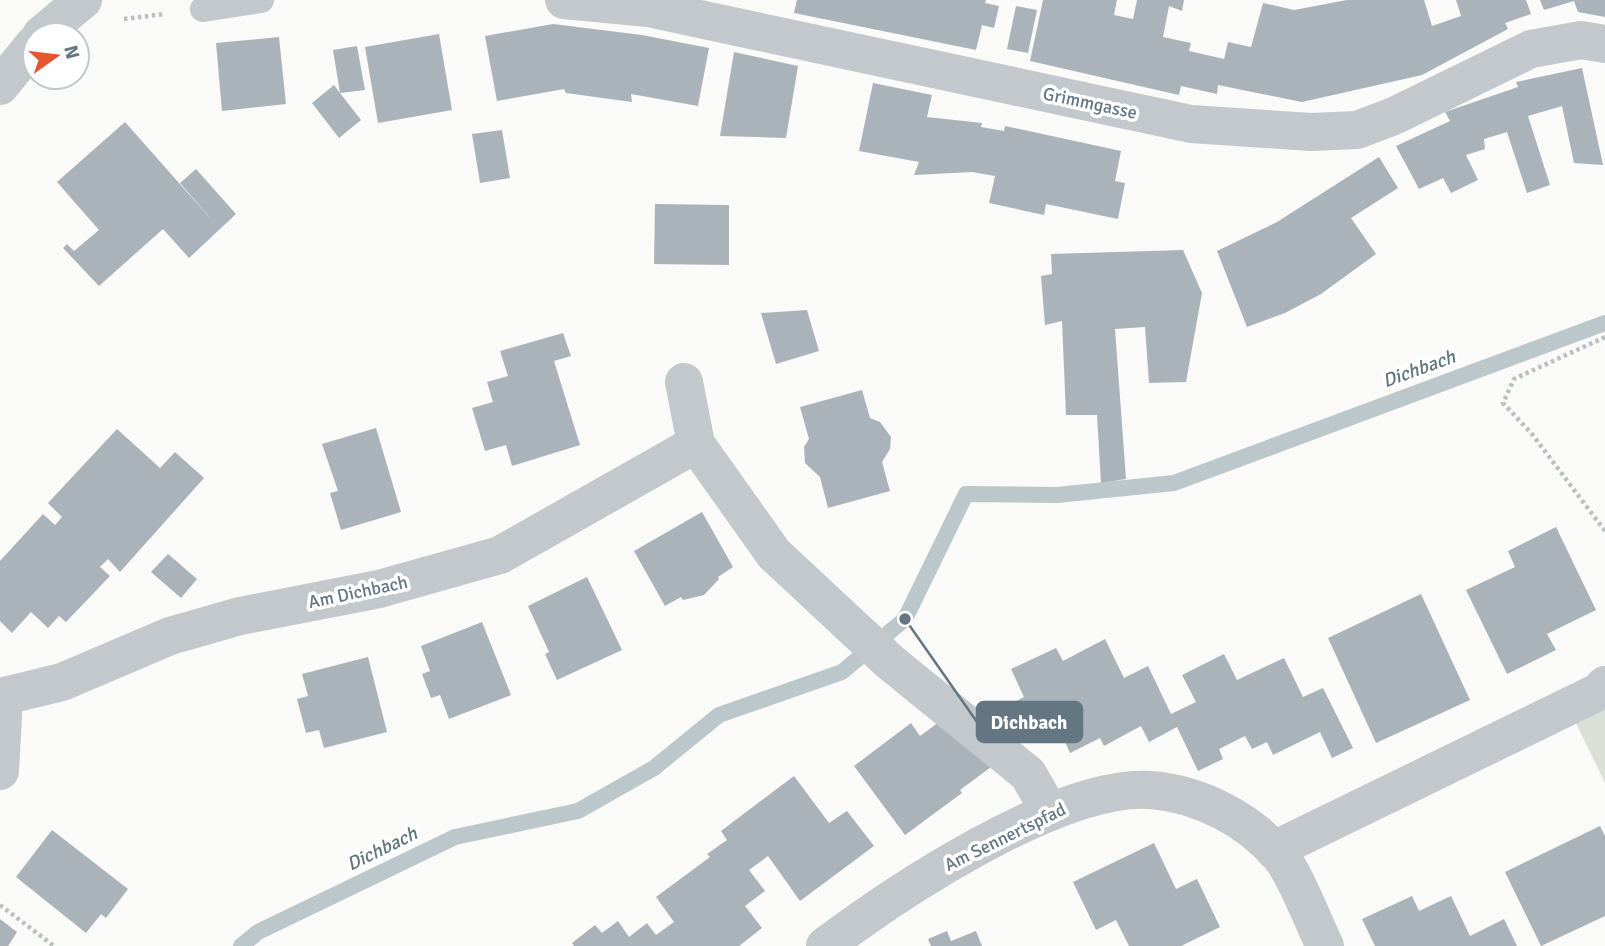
<svg xmlns="http://www.w3.org/2000/svg" width="1605" height="946" viewBox="0 0 1605 946" font-family="Signika,sans-serif">
  <rect width="100%" height="100%" fill="#fafaf8"/>
  <polygon fill="#dadfd7" points="1605,708 1605,783 1576,723"/>
  <g fill="none" stroke-linecap="round" stroke-linejoin="round">
    <polyline stroke="#bbc7cb" stroke-width="16" points="241,946 258,932 455,837 578,811 654,768 719,715 842,672 905,619 966,494 1057,495 1174,483 1605,323"/>
  </g>
  <g fill="#aab3b9">
    <polygon points="797,0 986,0 985,3 999,6 994,28 982,25 976,50 794,13"/>
    <polygon points="1043,0 1117,0 1114,15 1133,19 1137,0 1184,0 1182,11 1169,6 1163,37 1191,43 1189,51 1224,59 1228,42 1251,47 1263,3 1294,10 1347,0 1424,0 1432,26 1461,16 1456,0 1526,0 1531,14 1505,23 1508,29 1422,75 1302,102 1218,85 1217,94 1181,86 1179,95 1030,61"/>
    <polygon points="1540,0 1605,0 1605,17 1578,12 1574,1 1544,10"/>
    <polygon points="1016,6 1037,10 1028,53 1007,49"/>
    <polygon points="553,24 642,35 709,48 698,106 631,94 632,102 566,93 564,89 497,101 485,36"/>
    <polygon points="439,34 452,110 378,123 365,47"/>
    <polygon points="279,37 286,104 222,111 216,43"/>
    <polygon points="357,46 365,90 340,93 361,120 339,138 312,103 334,85 340,93 333,50"/>
    <polygon points="734,52 798,66 786,138 720,136"/>
    <polygon points="1582,68 1603,165 1574,163 1562,106 1528,116 1550,185 1527,193 1507,132 1484,139 1485,149 1466,155 1478,180 1451,193 1443,178 1419,189 1396,146 1450,121 1445,112 1518,87 1516,82"/>
    <polygon points="873,83 932,95 927,117 982,123 981,127 1004,131 1005,126 1121,151 1115,181 1125,183 1118,219 1046,204 1044,215 989,203 995,176 972,172 914,175 919,162 859,151"/>
    <polygon points="125,122 217,226 180,183 196,169 236,214 189,258 163,229 99,286 63,248 67,244 74,251 99,230 57,182"/>
    <polygon points="502,130 510,178 480,183 472,134"/>
    <polygon points="1379,157 1398,188 1351,218 1376,254 1321,294 1285,313 1247,327 1217,251 1277,222"/>
    <polygon points="655,204 729,205 729,265 654,264"/>
    <polygon points="1183,250 1202,293 1186,382 1149,383 1145,327 1115,329 1126,479 1101,483 1097,415 1066,415 1062,321 1045,325 1041,276 1052,274 1051,254"/>
    <polygon points="807,310 819,351 776,364 761,313"/>
    <polygon points="563,333 571,356 554,361 580,445 512,466 506,445 485,451 472,408 493,402 487,382 508,376 500,351"/>
    <polygon points="862,390 870,418 880,422 891,437 890,449 882,462 890,491 828,508 820,477 805,463 804,447 809,439 800,407"/>
    <polygon points="376,428 401,512 341,530 330,493 338,491 322,444"/>
    <polygon points="117,429 160,468 175,452 204,478 120,572 108,559 100,567 110,576 66,622 59,616 48,628 31,612 12,633 0,621 0,561 43,514 55,525 62,517 48,503"/>
    <polygon points="702,512 733,567 718,577 719,579 704,595 683,600 681,597 665,606 634,551"/>
    <polygon points="1556,527 1596,610 1547,634 1556,650 1507,674 1466,590 1515,567 1508,551"/>
    <polygon points="168,554 197,579 181,598 151,572"/>
    <polygon points="587,577 622,650 557,680 545,654 549,652 528,606"/>
    <polygon points="1421,594 1470,700 1376,743 1328,638"/>
    <polygon points="482,622 511,695 449,719 440,695 431,698 422,674 430,671 421,646"/>
    <polygon points="1105,639 1124,678 1148,666 1171,714 1196,702 1182,675 1224,654 1237,680 1284,658 1303,697 1323,688 1353,748 1332,758 1320,732 1273,755 1267,742 1252,749 1245,736 1219,749 1223,759 1198,771 1177,727 1149,742 1141,726 1104,746 1100,738 1070,753 1063,737 1052,743 1009,705 1024,697 1011,669 1056,648 1063,661"/>
    <polygon points="368,657 387,732 324,748 319,730 306,733 297,699 308,696 302,674"/>
    <polygon points="939,722 991,767 960,790 962,793 905,835 854,766 911,723 920,736"/>
    <polygon points="794,776 829,823 847,811 874,846 800,901 768,856 749,870 765,891 745,906 762,928 739,946 574,946 572,943 595,925 602,933 618,921 629,937 647,923 656,935 674,922 656,897 710,857 707,854 727,840 721,831"/>
    <polygon points="1600,826 1605,836 1605,916 1541,946 1505,872"/>
    <polygon points="52,830 128,889 106,918 101,914 86,933 16,877"/>
    <polygon points="1154,843 1176,889 1197,879 1220,927 1181,946 1129,946 1116,920 1096,930 1073,882"/>
    <polygon points="1412,896 1419,911 1451,896 1470,936 1504,919 1517,946 1375,946 1362,919"/>
    <polygon points="0,919 17,932 8,946 0,946"/>
    <polygon points="947,931 951,941 976,931 982,946 931,946 928,939"/>
  </g>
  <g fill="none" stroke-linecap="round" stroke-linejoin="round">
    <g stroke="#bbbfc2" stroke-width="4.5" stroke-dasharray="3.5 3.5" stroke-linecap="butt">
      <polyline points="124,19 164,14"/>
      <polyline points="1605,337 1514,379 1503,403 1532,434 1605,531"/>
      <polyline points="0,905 54,946"/>
    </g>
    <polyline stroke="#c3c8cc" stroke-width="26" points="203,9 261,0"/>
    <g stroke="#c3c8cc" stroke-width="38">
      <polyline points="564,0 648,8 1191,124 1311,132 1357,130 1394,116 1531,49 1581,40 1605,44"/>
      <polyline points="41,35 83,0"/>
      <polyline points="0,86 35,43"/>
      <polyline points="684,382 696,444 774,554 890,662 1028,774 1050,812"/>
      <polyline points="0,697 62,682 170,636 240,616 379,589 500,555 696,444"/>
      <polyline points="0,771 4,698"/>
      <polyline points="1274,850 1598,692 1605,685"/>
      <path d="M825,946C897,892 1060,783 1151,790C1200,794 1248,819 1280,856C1296,875 1313,922 1325,946"/>
    </g>
  </g>
  <g text-anchor="middle" dominant-baseline="central" stroke-width="7" stroke-linejoin="round" paint-order="stroke">
    <g font-size="18" fill="#657683" stroke="#fff">
      <text transform="translate(1090 103) rotate(12)">Grimmgasse</text>
      <text transform="translate(358 592) rotate(-12)">Am Dichbach</text>
      <text transform="translate(1005 837) rotate(-26)">Am Sennertspfad</text>
    </g>
    <g font-size="19" font-style="italic" fill="#60757c" stroke="#fff">
      <text transform="translate(1419 369) rotate(-20)">Dichbach</text>
      <text transform="translate(382 849) rotate(-26)">Dichbach</text>
    </g>
  </g>
  <path fill="none" stroke="#657683" stroke-width="2.5" d="M905 619L977 722"/>
  <circle fill="#657683" stroke="#fff" stroke-width="2.5" cx="905" cy="619" r="7"/>
  <rect fill="#657683" stroke="#657683" stroke-width="2.5" x="977" y="702" width="105" height="40" rx="7"/>
  <g font-size="19" text-anchor="middle" font-weight="bold" fill="#fff">
    <text x="1029" y="729">Dichbach</text>
  </g>
  <g transform="translate(56 56) rotate(76)"><circle r="33" fill="#ffffff" stroke="#c1c8cd" stroke-width="2"/>
  <path d="M0-5L12 26L0 18L-12 26Z" fill="#e4572e"/>
  <text y="-10" font-size="19" font-weight="bold" text-anchor="middle" fill="#657683">N</text>
  </g>
</svg>
